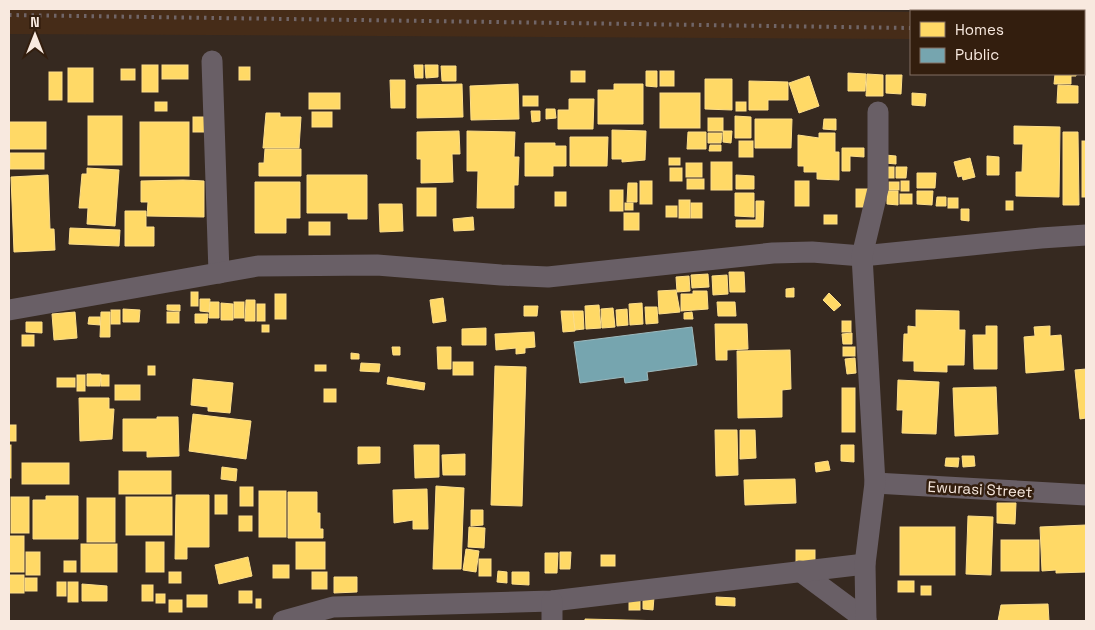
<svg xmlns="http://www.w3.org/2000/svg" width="1095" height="630" viewBox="0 0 1095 630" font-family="'Space Grotesk',sans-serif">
  <rect width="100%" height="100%" fill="#362920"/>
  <polygon fill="#462c18" points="9,9 694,9 911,12 911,39 9,34"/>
  <g fill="#ffd966" stroke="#fdde8a">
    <rect x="142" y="65" width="16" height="27"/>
    <rect x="162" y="65" width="26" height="14"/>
    <polygon points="414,65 423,65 423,78 415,78"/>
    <polygon points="425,65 438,65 438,77 426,78"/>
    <polygon points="441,66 456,66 456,81 442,81"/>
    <rect x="239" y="67" width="11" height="13"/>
    <rect x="68" y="68" width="25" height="34"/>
    <rect x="121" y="69" width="14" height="11"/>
    <rect x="571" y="71" width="14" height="11"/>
    <polygon points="646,71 657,71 657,87 646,86"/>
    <rect x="660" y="71" width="14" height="15"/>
    <rect x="49" y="72" width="13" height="28"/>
    <polygon points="848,73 866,74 865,91 848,91"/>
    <polygon points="867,74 883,75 883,96 866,96"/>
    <polygon points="1055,74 1076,74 1076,76 1071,76 1071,84 1054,84"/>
    <polygon points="886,75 902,75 901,94 886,93"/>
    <polygon points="809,76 819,106 799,113 789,83"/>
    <polygon points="705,79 732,79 732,110 705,109"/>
    <polygon points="390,80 405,80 405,108 391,108"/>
    <polygon points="749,81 788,82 788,100 768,100 768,110 749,110"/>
    <polygon points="462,84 463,117 417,118 417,85"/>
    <polygon points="518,84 519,119 471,120 470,86"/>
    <polygon points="614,84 643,84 643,124 598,124 598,90 614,90"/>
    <polygon points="1058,85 1078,86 1078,103 1057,103"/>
    <rect x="309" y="93" width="31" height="16"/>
    <rect x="660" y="93" width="40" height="35"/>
    <polygon points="912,93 926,94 925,106 912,105"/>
    <rect x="523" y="96" width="15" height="10"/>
    <polygon points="569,99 594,99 593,129 558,129 558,110 569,110"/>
    <rect x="155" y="102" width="12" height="9"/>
    <rect x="736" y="102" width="10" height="9"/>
    <polygon points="546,109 555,109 556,118 546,119"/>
    <polygon points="531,111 540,111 540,121 532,122"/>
    <rect x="312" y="112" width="20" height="15"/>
    <polygon points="266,113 280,113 280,117 301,117 299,148 263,148"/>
    <rect x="88" y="116" width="34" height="49"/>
    <polygon points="735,116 751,117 751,138 735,138"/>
    <rect x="193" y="117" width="13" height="15"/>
    <rect x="708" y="118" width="15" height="13"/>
    <polygon points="755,119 792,119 791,148 755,148"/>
    <polygon points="824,119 836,119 836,130 823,129"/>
    <rect x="9" y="122" width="37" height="27"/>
    <rect x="140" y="122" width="49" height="54"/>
    <polygon points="1014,126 1060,127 1059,197 1016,196 1016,172 1022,172 1023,144 1014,144"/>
    <polygon points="612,130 646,131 645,160 622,162 622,159 612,159"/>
    <polygon points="459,131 460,154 452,154 453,182 421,183 421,159 417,159 417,132"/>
    <polygon points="467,131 515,132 514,157 519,157 518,185 514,185 514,208 477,208 478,171 467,171"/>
    <polygon points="723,131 732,131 731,143 723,142"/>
    <polygon points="688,132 706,132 706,149 687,149"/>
    <polygon points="1063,132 1078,132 1079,205 1063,205"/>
    <polygon points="708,133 722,133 721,143 708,143"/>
    <polygon points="819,133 835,133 835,152 839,152 839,180 817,179 817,172 804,172 804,166 798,166 798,135 819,138"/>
    <polygon points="570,137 608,137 607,166 570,166"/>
    <rect x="739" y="141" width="14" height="16"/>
    <rect x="1082" y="141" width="4" height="56"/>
    <polygon points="525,143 555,143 555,146 566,146 566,166 553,166 553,176 525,176"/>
    <polygon points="710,145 721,145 721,151 709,151"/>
    <polygon points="842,148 864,148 864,157 850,156 850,171 842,171"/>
    <polygon points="265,149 301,149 301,176 259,176 259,163 264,163"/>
    <rect x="10" y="153" width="34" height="16"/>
    <polygon points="885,155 896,156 896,164 885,163"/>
    <polygon points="987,156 999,157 999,175 987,175"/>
    <rect x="669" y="158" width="11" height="7"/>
    <polygon points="970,158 975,177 963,180 962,176 958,177 954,162"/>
    <rect x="711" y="162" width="21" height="28"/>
    <rect x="686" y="163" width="16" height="14"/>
    <rect x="885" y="167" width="9" height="11"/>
    <polygon points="896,167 907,167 906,178 896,178"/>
    <polygon points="87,168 119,170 115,226 87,224 88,208 79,208 82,174 87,174"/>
    <rect x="670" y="168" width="12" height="13"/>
    <polygon points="917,173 936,173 935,188 917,188"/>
    <polygon points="48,175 50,229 54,229 55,250 14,252 11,177"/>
    <polygon points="307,175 367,175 367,219 348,219 348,213 307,213"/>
    <polygon points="736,175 754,176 754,189 736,189"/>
    <rect x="687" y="179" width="17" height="10"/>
    <polygon points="183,180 204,181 204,217 147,216 148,202 141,202 141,181"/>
    <rect x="640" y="181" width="12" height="23"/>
    <rect x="795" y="181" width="14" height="25"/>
    <rect x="901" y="181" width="8" height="10"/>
    <polygon points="255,182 300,182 300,218 286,218 286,233 255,233"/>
    <rect x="889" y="182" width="10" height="8"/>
    <polygon points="628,183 637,183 637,202 627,202"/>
    <rect x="417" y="188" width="19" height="28"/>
    <rect x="856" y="189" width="16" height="18"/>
    <rect x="610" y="190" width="13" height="21"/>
    <polygon points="887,191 898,191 898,205 887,204"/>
    <polygon points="917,191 933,191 932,205 917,204"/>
    <rect x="555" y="192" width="11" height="14"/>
    <polygon points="735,193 754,193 754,217 735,216"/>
    <rect x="900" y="194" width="12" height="10"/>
    <polygon points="937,197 946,197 946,206 936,206"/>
    <rect x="948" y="198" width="10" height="10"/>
    <rect x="679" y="200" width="11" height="18"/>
    <polygon points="756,201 764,201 763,227 736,227 736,220 756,220"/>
    <rect x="1006" y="201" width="7" height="9"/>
    <rect x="625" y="203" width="8" height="7"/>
    <rect x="691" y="203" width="11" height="15"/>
    <polygon points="379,204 402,204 403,231 380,232"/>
    <rect x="666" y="206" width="11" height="11"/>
    <polygon points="961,209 969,209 969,221 961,220"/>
    <polygon points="125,211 146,211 146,227 154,227 154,246 125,246"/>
    <rect x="624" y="213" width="15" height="17"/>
    <rect x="824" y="215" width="13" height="9"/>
    <polygon points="473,217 474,230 454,231 453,219"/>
    <rect x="309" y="222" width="21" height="13"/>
    <polygon points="70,228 120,230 119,246 69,244"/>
    <polygon points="729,272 744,272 745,292 730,292"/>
    <polygon points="708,274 709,287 692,288 691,275"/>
    <polygon points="727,275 728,294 713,295 712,276"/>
    <polygon points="689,276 690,291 677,292 676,277"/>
    <polygon points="794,288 794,297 786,297 786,289"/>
    <polygon points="676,290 680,312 659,314 658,291"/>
    <polygon points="693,291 707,291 708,309 681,311 681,294 693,294"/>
    <rect x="191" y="292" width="7" height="14"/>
    <polygon points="829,293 841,305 834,311 823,300"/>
    <rect x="275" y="294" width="11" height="25"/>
    <polygon points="443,298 446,321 433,323 430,300"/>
    <polygon points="200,299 210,299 209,312 200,311"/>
    <polygon points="246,300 255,300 255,321 245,321"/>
    <polygon points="210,302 219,302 219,318 209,318"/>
    <rect x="234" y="302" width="10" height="16"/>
    <polygon points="717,302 735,302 736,316 718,316"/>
    <polygon points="221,303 233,304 233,320 221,320"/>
    <polygon points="642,303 643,324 630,325 629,304"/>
    <rect x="257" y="304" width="8" height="17"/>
    <polygon points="167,305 180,305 180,311 167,310"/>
    <polygon points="599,305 601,328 586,329 585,306"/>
    <polygon points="524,306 538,306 537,316 524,316"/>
    <polygon points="645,307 657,307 658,323 646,324"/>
    <polygon points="613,308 615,327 602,328 601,309"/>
    <polygon points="123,309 140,310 139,322 123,322"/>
    <polygon points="627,309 628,325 617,326 616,310"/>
    <rect x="111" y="310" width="9" height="14"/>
    <polygon points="916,310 959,311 959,330 965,330 964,365 947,365 947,372 914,371 914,361 903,361 904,334 908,334 908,326 916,327"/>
    <polygon points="561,311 573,311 575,331 563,332"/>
    <polygon points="573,311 583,311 584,329 575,330"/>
    <polygon points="75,312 77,338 54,340 52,314"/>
    <polygon points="101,312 110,312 110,337 100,337"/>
    <rect x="167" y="312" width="12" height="11"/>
    <polygon points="692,312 693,319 684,319 684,313"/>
    <polygon points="195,314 208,314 207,323 195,323"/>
    <polygon points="89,317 100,317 100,325 88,324"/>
    <rect x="842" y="321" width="9" height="11"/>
    <polygon points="26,322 42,322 42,333 26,332"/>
    <polygon points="715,324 747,324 748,349 727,350 727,360 716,360"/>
    <rect x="262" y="325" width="7" height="7"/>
    <polygon points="986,326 997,326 997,369 974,369 973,335 986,335"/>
    <polygon points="1050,326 1050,336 1061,335 1064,370 1026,373 1024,337 1035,336 1034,327"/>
    <polygon points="486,328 486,345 462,345 462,329"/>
    <polygon points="534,332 535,347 525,348 525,353 516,354 516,348 496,350 495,334"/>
    <polygon points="852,333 852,344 843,344 842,334"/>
    <rect x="22" y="335" width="12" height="11"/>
    <polygon points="392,347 400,347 400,355 393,355"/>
    <polygon points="437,347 451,347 451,369 438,369"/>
    <rect x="843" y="347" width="12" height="9"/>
    <polygon points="790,350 791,389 782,390 782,417 738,418 737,351"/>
    <polygon points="351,353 359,354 359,359 351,359"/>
    <polygon points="855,358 856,373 847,374 845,359"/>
    <rect x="453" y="362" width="20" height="13"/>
    <polygon points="361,363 380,364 379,372 360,371"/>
    <rect x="315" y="365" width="11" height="6"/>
    <rect x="148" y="366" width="7" height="9"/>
    <polygon points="495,366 526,367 522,506 491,505"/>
    <polygon points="1086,369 1086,418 1080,419 1075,370"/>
    <polygon points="87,374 101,374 100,386 87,386"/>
    <rect x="77" y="375" width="8" height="16"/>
    <rect x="101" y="375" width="8" height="11"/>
    <polygon points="388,377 425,383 424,390 387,384"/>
    <rect x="57" y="378" width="18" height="9"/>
    <polygon points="193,379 233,383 230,413 208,411 208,407 191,405"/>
    <polygon points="898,380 939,382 936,434 902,433 903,410 897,410"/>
    <rect x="115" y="385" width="25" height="15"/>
    <polygon points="996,387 998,434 955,436 953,388"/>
    <rect x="842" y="388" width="13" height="44"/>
    <rect x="324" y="389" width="12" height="13"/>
    <polygon points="79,398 109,398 109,409 114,409 112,439 80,441"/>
    <polygon points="193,414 251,421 246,459 189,451"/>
    <polygon points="157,417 178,417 179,456 147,457 147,451 123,451 123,419 157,419"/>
    <rect x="9" y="425" width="7" height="16"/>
    <polygon points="715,430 737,430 738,475 716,476"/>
    <polygon points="740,430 755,430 756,458 740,459"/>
    <rect x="9" y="445" width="2" height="33"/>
    <polygon points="414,445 439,445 439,477 415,478"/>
    <polygon points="841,445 854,445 854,462 841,461"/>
    <polygon points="358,447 380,447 380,463 358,464"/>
    <polygon points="465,454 465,475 443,475 442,455"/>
    <polygon points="962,456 974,456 975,466 963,467"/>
    <polygon points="946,458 959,458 958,467 945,466"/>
    <polygon points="828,461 830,470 816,472 815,463"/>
    <rect x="22" y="463" width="47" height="21"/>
    <polygon points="222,467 237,469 236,481 221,479"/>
    <rect x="119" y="471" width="52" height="23"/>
    <polygon points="795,479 796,503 745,505 744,480"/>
    <polygon points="436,486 464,488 461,569 433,569"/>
    <rect x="240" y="487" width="13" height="19"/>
    <polygon points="427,489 428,529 413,529 413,520 394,523 393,490"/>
    <rect x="259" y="491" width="27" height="46"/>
    <polygon points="288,492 317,492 317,513 320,513 320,529 323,529 323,538 288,538"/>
    <polygon points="176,495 209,495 209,547 187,547 187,559 175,559"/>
    <rect x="215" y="495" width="12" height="19"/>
    <polygon points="46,496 78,496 78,539 33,539 33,500 46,500"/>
    <rect x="11" y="497" width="18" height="36"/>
    <rect x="126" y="497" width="46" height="38"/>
    <rect x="87" y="498" width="28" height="44"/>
    <polygon points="997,503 1016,503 1015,524 997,523"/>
    <polygon points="471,510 483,510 483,525 471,526"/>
    <rect x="239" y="516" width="13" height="15"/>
    <polygon points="968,516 993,517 991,575 966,574"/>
    <polygon points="1086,525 1086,572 1056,573 1056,570 1042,571 1040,527"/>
    <polygon points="469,527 485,528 484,548 468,547"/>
    <rect x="900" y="527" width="55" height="48"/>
    <rect x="9" y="536" width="15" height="36"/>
    <rect x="1001" y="540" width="38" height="31"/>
    <rect x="146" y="542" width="18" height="30"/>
    <rect x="296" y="542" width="29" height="27"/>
    <rect x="81" y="544" width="36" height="28"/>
    <polygon points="466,549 479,551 476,572 463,570"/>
    <rect x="796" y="550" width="19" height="13"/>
    <rect x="26" y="552" width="14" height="23"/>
    <polygon points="560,552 571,552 570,569 560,569"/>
    <polygon points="545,553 558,553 557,573 545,573"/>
    <rect x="601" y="555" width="14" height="11"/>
    <polygon points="248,557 252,576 219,584 215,565"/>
    <rect x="479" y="559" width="12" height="17"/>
    <rect x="64" y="561" width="12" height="11"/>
    <rect x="273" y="565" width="16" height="13"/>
    <polygon points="498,571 507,572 507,583 497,582"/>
    <rect x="169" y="572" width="12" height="11"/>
    <rect x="312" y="572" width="15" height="17"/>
    <polygon points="512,572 529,572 529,585 512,584"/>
    <rect x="9" y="575" width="15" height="18"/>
    <polygon points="334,577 357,577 357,592 334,593"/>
    <rect x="25" y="578" width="12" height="13"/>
    <rect x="898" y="581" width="16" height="11"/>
    <rect x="57" y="582" width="9" height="14"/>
    <rect x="68" y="582" width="10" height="20"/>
    <polygon points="82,584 107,586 107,601 82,601"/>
    <rect x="142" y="585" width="11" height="16"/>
    <rect x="921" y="586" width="10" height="9"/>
    <rect x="239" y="591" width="13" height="12"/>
    <rect x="156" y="594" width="9" height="9"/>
    <rect x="187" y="595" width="20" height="12"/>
    <polygon points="643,596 654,597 653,610 643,609"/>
    <polygon points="716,597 735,598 735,606 716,605"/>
    <rect x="256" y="599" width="5" height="9"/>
    <rect x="169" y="600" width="13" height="12"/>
    <rect x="629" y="600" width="11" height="10"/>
    <polygon points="1048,604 1049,621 998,621 1001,605"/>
    <polygon points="585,619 667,621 585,621"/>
  </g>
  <polygon fill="#76a5af" stroke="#9db9bd" points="692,327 697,365 647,372 648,380 625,383 624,377 580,383 574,342"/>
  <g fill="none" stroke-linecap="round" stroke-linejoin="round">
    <g stroke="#695f66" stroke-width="21">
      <polyline points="212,61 219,273"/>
      <polyline points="9,310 258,266 377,265 501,275 548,277 773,253 812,252 862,256 1041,238 1086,235"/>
      <polyline points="875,483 1086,495"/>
      <polyline points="800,571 866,620"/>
      <polyline points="283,621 333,607 552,601 865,564"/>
      <polyline points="552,621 552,601"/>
      <polyline points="866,621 865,564 875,483 862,256 878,189 878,112"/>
    </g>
    <g stroke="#706567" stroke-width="4" stroke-dasharray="2.5 5" stroke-linecap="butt">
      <polyline points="9,15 911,28"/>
      <polyline points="1084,30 1086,30"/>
    </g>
  </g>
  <g text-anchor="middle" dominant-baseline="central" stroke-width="5" stroke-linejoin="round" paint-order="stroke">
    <g font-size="15" fill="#f8e9df" stroke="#331e0e">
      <text transform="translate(980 489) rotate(3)">Ewurasi Street</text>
    </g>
  </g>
  <rect width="1095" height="630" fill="none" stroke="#f8e9df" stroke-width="20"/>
  <rect x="910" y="10" width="175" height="65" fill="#331e0e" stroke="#826f62"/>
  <rect x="920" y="22" width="25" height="15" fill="#ffd966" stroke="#826f62"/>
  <text x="955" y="35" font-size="15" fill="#f8e9df">Homes</text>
  <rect x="920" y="48" width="25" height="15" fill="#76a5af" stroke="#826f62"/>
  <text x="955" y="60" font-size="15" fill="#f8e9df">Public</text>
  <g transform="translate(35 35)" stroke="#331e0e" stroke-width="4" paint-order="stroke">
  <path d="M0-4L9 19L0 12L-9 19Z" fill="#f8e9df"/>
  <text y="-8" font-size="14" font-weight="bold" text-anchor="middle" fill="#f8e9df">N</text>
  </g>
</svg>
